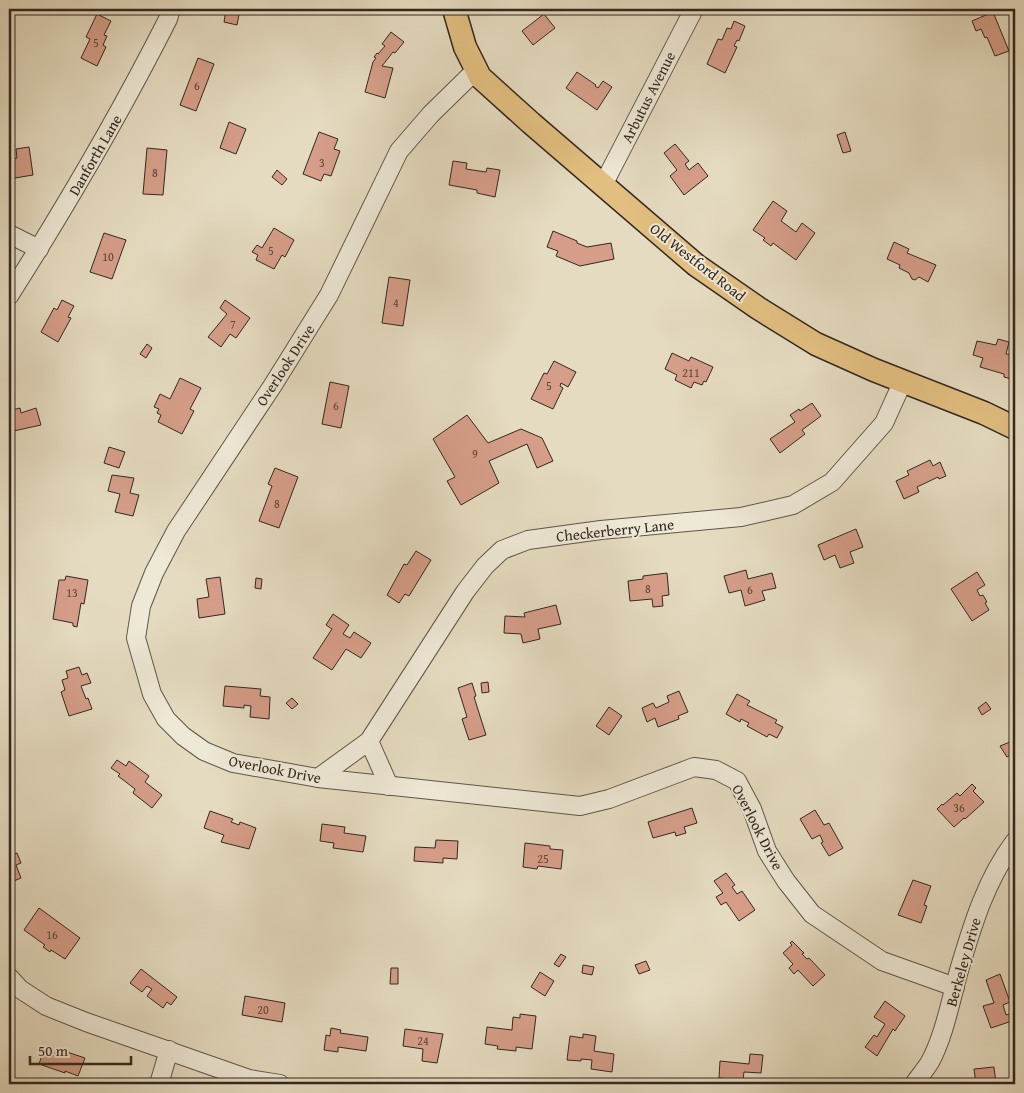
<svg xmlns="http://www.w3.org/2000/svg" width="1024" height="1093" viewBox="0 0 1024 1093" font-family="'Gentium Book Plus',serif">
  <rect width="100%" height="100%" fill="#e5dbc0"/>
  <filter id="stains"><feTurbulence type="fractalNoise" baseFrequency=".004" numOctaves="4"/><feColorMatrix values="0 0 0 0 .2 0 0 0 0 .09 0 0 0 0 .02 0 0 0 .5 -.17"/></filter>
  <radialGradient id="worn" r=".72"><stop offset=".6" stop-color="#630" stop-opacity="0"/><stop offset="1" stop-color="#630" stop-opacity=".3"/></radialGradient>
  <g fill="#d69e89" stroke="#32281f">
    <polygon points="231,9 240,9 237,25 224,22 226,10 230,10"/>
    <polygon points="993,12 1009,51 995,56 987,37 985,38 981,29 976,31 972,21"/>
    <polygon points="97,14 111,21 104,35 107,36 103,45 106,47 97,66 81,58 90,39 86,37"/>
    <polygon points="544,14 555,28 533,45 522,31"/>
    <polygon points="734,21 745,26 739,41 737,40 734,46 737,47 725,73 707,64 718,39 722,40 727,28 731,29"/>
    <polygon points="391,32 404,42 395,53 393,52 382,66 393,68 385,98 365,92 373,62 376,58 374,57 377,53 378,54 385,46 382,44"/>
    <polygon points="198,58 214,64 196,111 180,105"/>
    <polygon points="577,72 596,85 595,86 598,88 603,81 612,87 597,110 566,88"/>
    <polygon points="229,122 246,129 236,154 220,148"/>
    <polygon points="319,132 338,139 334,149 340,151 331,176 324,174 321,181 303,174"/>
    <polygon points="845,132 851,151 843,153 837,135"/>
    <polygon points="675,144 689,161 685,164 689,170 698,163 708,176 684,195 670,176 677,170 664,153"/>
    <polygon points="29,147 33,175 9,179 9,160 17,158 16,149"/>
    <polygon points="147,148 167,150 163,195 143,194"/>
    <polygon points="453,161 467,163 466,169 486,172 487,168 500,170 495,197 477,193 477,190 449,185"/>
    <polygon points="277,170 287,179 282,185 272,177"/>
    <polygon points="773,201 787,211 781,221 796,232 802,223 815,233 796,260 773,243 771,246 763,240 765,238 753,230"/>
    <polygon points="274,228 294,240 285,257 282,255 274,269 256,260 258,255 252,252 257,245 262,248"/>
    <polygon points="553,231 577,241 577,243 587,247 611,243 614,259 580,266 556,256 558,251 547,247"/>
    <polygon points="104,233 126,240 112,279 90,272"/>
    <polygon points="894,242 909,249 907,253 936,265 928,282 919,277 915,280 912,279 909,273 899,268 900,265 887,259"/>
    <polygon points="389,277 410,280 403,326 382,323"/>
    <polygon points="62,300 74,306 68,317 71,318 58,342 41,332 54,308 57,310"/>
    <polygon points="225,300 250,318 236,338 230,334 221,347 208,337 227,314 220,308"/>
    <polygon points="998,339 1009,342 1006,354 1013,355 1015,353 1015,380 1004,377 1004,374 980,367 983,358 973,355 977,341 996,345"/>
    <polygon points="147,344 152,348 146,358 140,354"/>
    <polygon points="672,353 689,361 691,357 713,367 706,382 704,381 702,385 694,382 691,388 675,380 677,375 665,369"/>
    <polygon points="554,361 576,372 568,387 561,383 560,386 563,388 553,409 531,399 544,373 547,374"/>
    <polygon points="180,378 201,388 190,409 194,411 182,434 158,422 161,415 157,413 159,409 154,407 160,394 170,399"/>
    <polygon points="330,382 349,386 341,428 322,424"/>
    <polygon points="812,403 821,416 802,430 805,434 780,453 770,439 795,422 790,415 799,409 800,411"/>
    <polygon points="11,408 12,410 20,408 21,413 36,408 41,425 9,432 9,409"/>
    <polygon points="467,415 488,443 521,429 542,438 553,461 537,468 527,444 489,461 499,483 461,505 447,481 455,477 433,439"/>
    <polygon points="109,447 125,452 119,468 104,463"/>
    <polygon points="930,460 933,466 940,462 946,476 939,479 938,477 917,487 919,492 904,499 896,481 909,475 907,471"/>
    <polygon points="275,468 298,477 279,528 259,521 272,486 268,484"/>
    <polygon points="112,475 134,478 130,493 139,495 133,516 115,512 120,494 108,491"/>
    <polygon points="856,529 863,547 850,552 854,563 840,568 835,555 824,560 818,545"/>
    <polygon points="416,551 431,560 409,596 405,594 399,603 387,595 404,564 407,565"/>
    <polygon points="746,570 748,579 772,573 776,588 762,591 765,600 745,606 741,590 729,593 724,576"/>
    <polygon points="977,572 985,585 977,590 980,596 983,595 987,602 985,603 989,610 972,621 951,589"/>
    <polygon points="667,573 669,595 662,596 663,606 653,607 652,599 630,601 628,581 643,579 643,576"/>
    <polygon points="66,576 88,580 84,604 81,603 77,627 73,626 73,623 53,619 59,580 65,580"/>
    <polygon points="220,577 225,614 199,618 197,599 209,597 206,579"/>
    <polygon points="256,578 262,579 261,589 255,588"/>
    <polygon points="556,605 561,624 538,629 540,639 523,643 521,634 504,633 505,616 525,617 524,613"/>
    <polygon points="333,614 349,625 343,634 350,638 354,632 371,643 361,658 346,649 332,670 313,658 332,629 326,625"/>
    <polygon points="79,667 82,675 87,673 91,683 81,686 86,699 88,698 92,709 69,716 61,692 65,690 62,680 68,678 66,671"/>
    <polygon points="488,682 489,692 482,693 481,683"/>
    <polygon points="472,683 476,696 474,697 486,735 469,740 462,719 467,717 458,688"/>
    <polygon points="225,686 261,689 260,696 270,697 269,719 250,717 251,706 244,705 244,708 223,706"/>
    <polygon points="679,691 688,712 678,716 679,719 658,727 655,718 647,722 642,708 653,703 656,708 669,702 667,696"/>
    <polygon points="737,694 750,701 747,705 777,720 775,723 783,727 777,738 769,734 767,737 747,726 749,723 741,719 740,722 726,714"/>
    <polygon points="292,698 298,704 292,709 286,703"/>
    <polygon points="986,702 991,709 982,715 978,708"/>
    <polygon points="609,707 622,716 609,735 596,726"/>
    <polygon points="1015,740 1015,756 1014,753 1007,757 1000,746"/>
    <polygon points="117,760 126,766 129,761 149,776 145,782 162,795 152,808 133,793 135,789 118,776 120,774 111,768"/>
    <polygon points="972,784 976,788 973,791 984,802 965,819 964,818 954,827 937,809 942,804 943,805 957,793 960,796"/>
    <polygon points="692,808 697,823 684,827 686,833 676,836 675,832 653,838 648,822"/>
    <polygon points="815,810 824,825 829,823 843,848 829,856 821,843 823,842 820,835 812,839 800,819"/>
    <polygon points="210,811 233,819 231,822 239,825 240,822 256,828 249,849 221,842 224,835 204,828"/>
    <polygon points="322,824 345,827 344,833 366,836 363,852 333,848 334,843 320,841"/>
    <polygon points="436,840 458,841 457,859 443,858 443,863 414,861 415,847 435,848"/>
    <polygon points="525,843 550,846 550,849 563,850 561,869 538,866 537,869 523,867"/>
    <polygon points="9,849 11,855 17,853 21,863 16,865 21,878 9,883"/>
    <polygon points="726,873 735,885 732,887 737,894 742,891 755,910 739,921 726,902 721,905 716,897 723,893 714,881"/>
    <polygon points="913,880 931,886 924,905 927,906 921,923 898,915"/>
    <polygon points="39,908 80,938 65,959 51,950 50,952 43,947 45,945 24,930"/>
    <polygon points="792,941 804,953 802,954 807,959 809,958 825,975 813,986 798,970 794,974 789,968 793,964 783,953 792,945 790,943"/>
    <polygon points="561,954 566,957 559,967 554,964"/>
    <polygon points="646,961 650,970 639,974 635,965"/>
    <polygon points="583,965 594,967 592,975 582,973"/>
    <polygon points="391,968 398,968 398,984 390,984"/>
    <polygon points="141,969 177,997 171,1005 167,1002 163,1008 147,996 152,989 147,986 142,992 130,983"/>
    <polygon points="540,972 554,981 545,996 531,987"/>
    <polygon points="1000,974 1010,1002 1003,1005 1006,1015 1012,1013 1015,1020 991,1028 983,1006 994,1003 986,980"/>
    <polygon points="245,996 285,1003 282,1022 242,1015"/>
    <polygon points="885,1001 905,1016 895,1031 893,1029 877,1056 865,1047 874,1035 877,1037 885,1024 874,1017"/>
    <polygon points="520,1014 536,1016 532,1049 516,1047 516,1051 497,1049 498,1046 485,1044 487,1027 512,1030 513,1017 520,1018"/>
    <polygon points="331,1028 341,1030 340,1033 368,1037 366,1051 338,1047 338,1052 324,1050 326,1035 330,1036"/>
    <polygon points="405,1029 443,1034 437,1063 422,1061 423,1049 403,1046"/>
    <polygon points="583,1034 596,1036 594,1051 614,1054 612,1072 591,1069 592,1060 581,1059 581,1061 567,1060 570,1036 583,1038"/>
    <polygon points="45,1047 60,1053 61,1050 85,1058 78,1076 65,1071 65,1073 39,1064"/>
    <polygon points="750,1054 763,1055 761,1073 744,1072 743,1080 719,1078 720,1061 749,1064"/>
    <polygon points="994,1067 996,1084 976,1084 974,1069"/>
  </g>
  <g fill="none" stroke-linecap="round" stroke-linejoin="round">
    <g stroke="#5f5547" stroke-width="20">
      <g id="minor">
        <polyline points="476,70 431,114 399,151 329,295 273,385 176,531 154,573 141,606 136,638 152,694 166,719 183,736 204,751 233,763 318,778 580,806 609,799 694,767 716,770 737,781 752,809 767,851 786,881 812,914 882,961 955,987"/>
        <polyline points="603,185 694,9"/>
        <polyline points="9,234 39,249"/>
        <path d="M9,296C66,206 120,114 168,19L171,9"/>
        <polyline points="369,741 389,786"/>
        <polyline points="318,778 369,741 465,592 485,566 502,550 528,540 601,530 741,517 793,505 832,482 884,423 903,381"/>
        <polyline points="9,977 20,989 46,1006 86,1022 249,1079 280,1084"/>
        <polyline points="159,1084 169,1050"/>
        <path d="M914,1084C919,1077 925,1070 930,1062C945,1034 951,998 960,967C973,923 987,878 1015,841"/>
      </g>
    </g>
    <g stroke="#32281f" stroke-width="25">
      <polyline id="major" points="454,9 465,47 480,77 531,123 696,265 758,308 816,344 874,370 984,413 1015,428"/>
    </g>
    <use href="#minor" stroke="#eee8d6" stroke-width="18"/>
    <use href="#major" stroke="#e2be80" stroke-width="22"/>
  </g>
  <g text-anchor="middle" dominant-baseline="central" stroke-width="4" stroke-linejoin="round" paint-order="stroke">
    <g font-size="12" fill="#5b463a">
      <text x="96" y="42">5</text>
      <text x="197" y="85">6</text>
      <text x="322" y="162">3</text>
      <text x="155" y="172">8</text>
      <text x="271" y="250">5</text>
      <text x="108" y="256">10</text>
      <text x="396" y="302">4</text>
      <text x="233" y="324">7</text>
      <text x="691" y="372">211</text>
      <text x="549" y="385">5</text>
      <text x="336" y="405">6</text>
      <text x="475" y="453">9</text>
      <text x="277" y="503">8</text>
      <text x="648" y="588">8</text>
      <text x="750" y="589">6</text>
      <text x="72" y="592">13</text>
      <text x="959" y="807">36</text>
      <text x="543" y="858">25</text>
      <text x="52" y="934">16</text>
      <text x="263" y="1009">20</text>
      <text x="423" y="1040">24</text>
    </g>
    <g font-size="15" fill="#32281f" stroke="#eee8d6">
      <text transform="translate(648 97) rotate(-63)">Arbutus Avenue</text>
      <text transform="translate(95 155) rotate(-60)">Danforth Lane</text>
      <text transform="translate(698 262) rotate(38)">Old Westford Road</text>
      <text transform="translate(285 365) rotate(-57)">Overlook Drive</text>
      <text transform="translate(615 530) rotate(-6)">Checkerberry Lane</text>
      <text transform="translate(275 769) rotate(11)">Overlook Drive</text>
      <text transform="translate(758 827) rotate(63)">Overlook Drive</text>
      <text transform="translate(963 962) rotate(-74)">Berkeley Drive</text>
    </g>
  </g>
  <rect width="1024" height="1093" fill="none" stroke="#e5dbc0" stroke-width="30"/>
  <rect x="10" y="10" width="1004" height="1073" fill="none" stroke="#32281f" stroke-width="2.5"/>
  <rect x="15" y="15" width="994" height="1063" fill="none" stroke="#32281f"/>
  <path d="M30 1056v8h101v-8" fill="none" stroke="#32281f" stroke-width="2.5"/>
  <text x="38" y="1056" font-size="15" fill="#32281f" stroke="#eee8d6" stroke-width="4" paint-order="stroke">50 m</text>
  <rect width="100%" height="100%" filter="url(#stains)"/>
  <rect width="100%" height="100%" fill="url(#worn)"/>
</svg>
